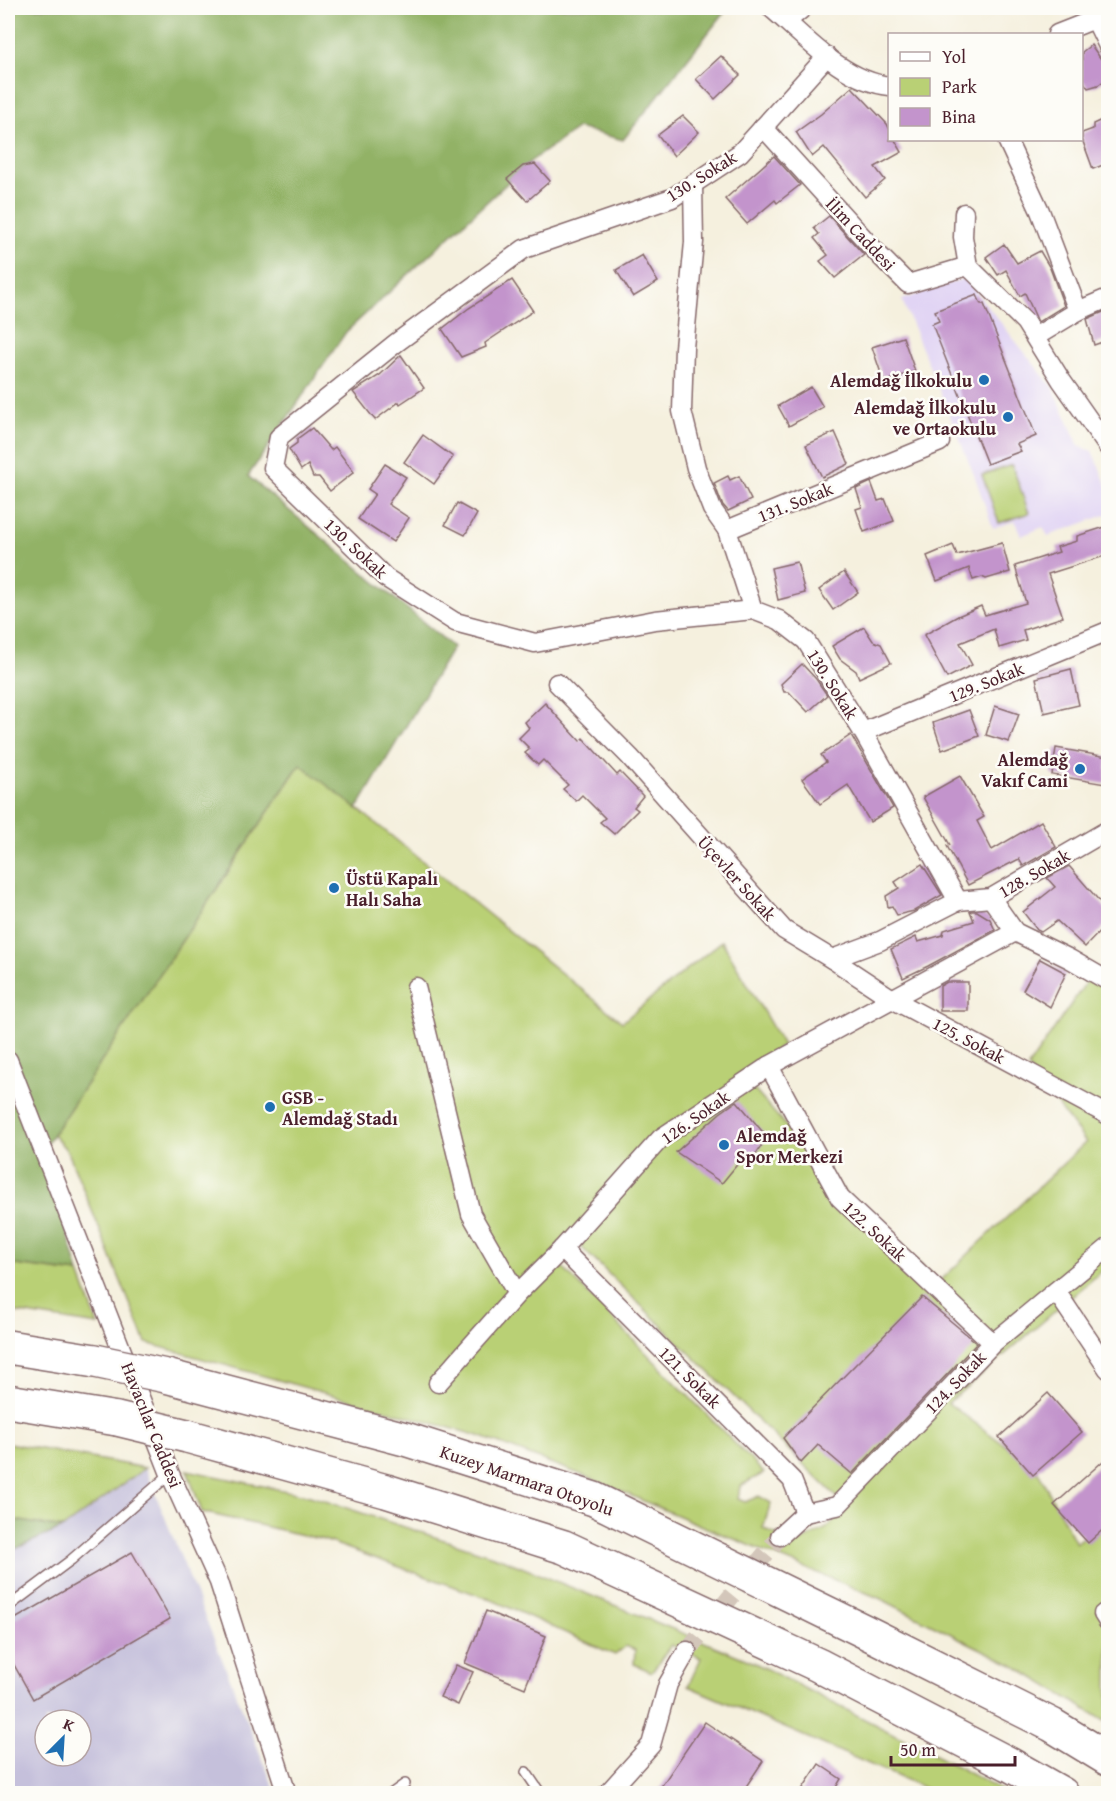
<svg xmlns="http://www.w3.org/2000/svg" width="1116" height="1801" viewBox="0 0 1116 1801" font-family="'Gentium Book Plus',serif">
  <rect width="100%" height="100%" fill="#fdfcf7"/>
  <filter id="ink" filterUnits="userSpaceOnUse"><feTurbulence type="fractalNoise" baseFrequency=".0167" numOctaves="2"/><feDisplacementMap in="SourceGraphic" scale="12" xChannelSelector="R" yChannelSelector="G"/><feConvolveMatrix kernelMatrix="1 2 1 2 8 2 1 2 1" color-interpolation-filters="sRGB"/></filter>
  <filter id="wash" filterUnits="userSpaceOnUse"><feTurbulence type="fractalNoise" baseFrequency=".008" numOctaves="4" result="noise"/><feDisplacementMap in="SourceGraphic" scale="24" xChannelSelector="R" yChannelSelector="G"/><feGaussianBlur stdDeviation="1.35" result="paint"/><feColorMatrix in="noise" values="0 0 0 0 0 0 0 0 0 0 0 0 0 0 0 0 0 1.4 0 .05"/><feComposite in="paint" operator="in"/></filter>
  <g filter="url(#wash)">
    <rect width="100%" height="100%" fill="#f5f0de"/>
    <polygon fill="#e1d4f4" points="965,278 1053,388 1079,446 1092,451 1108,488 1108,514 1048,536 1043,527 1021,536 1015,521 993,528 975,477 902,300"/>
    <path fill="#c5c0db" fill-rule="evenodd" d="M145,1468L276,1793H8V1552L63,1528ZM45,1720H81V1756H45Z"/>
    <g fill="#b9d075" stroke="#827850" stroke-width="1.5" fill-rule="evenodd">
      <polygon points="1012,465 1029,513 999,523 982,475"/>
      <path d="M301,763L622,1022L722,941L783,1045L741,1075L851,1199L939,1282L1086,1142L1028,1067L1093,972L1108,983V1266L948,1403L1036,1468L1076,1543L1108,1517V1723L1013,1665L879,1598L702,1526L590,1478L479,1436L146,1343L68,1152L53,1134ZM577,1243L847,1507L827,1528L796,1544L763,1528L771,1503L759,1496L745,1502L738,1499L740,1486L764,1473L561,1266Z"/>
      <polygon points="8,1264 79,1273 98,1325 8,1311"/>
      <polygon points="8,1443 145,1468 63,1528 8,1519"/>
      <polygon points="187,1470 310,1496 502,1559 753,1662 960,1768 1005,1793 936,1793 688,1686 701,1658 671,1645 652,1672 634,1664 635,1650 626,1646 615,1655 492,1600 324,1540 202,1512"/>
    </g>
    <g fill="#92b266" stroke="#6e6848" stroke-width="1.5">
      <polygon points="8,8 728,8 623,140 578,128 531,161 346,332 248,476 453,647 357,809 300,764 43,1149 79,1273 8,1264"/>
      <polygon points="8,1519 63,1528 8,1552"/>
    </g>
    <g id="blocks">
      <g fill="#c394cc">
        <polygon points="1091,45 1108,69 1108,78 1098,85 1088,88 1082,80 1082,52"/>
        <polygon points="721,56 740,75 715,99 696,79"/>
        <polygon points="852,87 887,124 890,130 890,140 895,140 902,152 875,167 885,180 865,197 824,147 812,157 796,132 821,114"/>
        <polygon points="683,116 699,132 674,156 658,135"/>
        <polygon points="1108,117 1108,163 1093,169 1082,139 1082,133 1093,129 1093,124"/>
        <polygon points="774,156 800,185 777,203 775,200 747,224 725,199"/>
        <polygon points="535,164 550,181 527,201 507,179 523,166"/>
        <polygon points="829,216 864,255 835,278 820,261 828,255 814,238 819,234 814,228"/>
        <polygon points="1004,244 1017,263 1040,251 1050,268 1064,306 1038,322 1025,293 1020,296 1006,270 998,275 986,257"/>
        <polygon points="642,255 658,282 633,297 616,270"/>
        <polygon points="512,280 533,311 485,343 486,347 461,357 442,329 469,308"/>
        <polygon points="977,295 981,304 984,304 1036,436 1017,444 1021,451 987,464 932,324 939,321 935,311"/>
        <polygon points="1108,310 1108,340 1094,345 1087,319"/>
        <polygon points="903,337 915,371 884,382 872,347"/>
        <polygon points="401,355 424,388 400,404 399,402 375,420 353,392 380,375"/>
        <polygon points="811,387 823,407 789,426 778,406"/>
        <polygon points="312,428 331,450 335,447 354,472 330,491 319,477 313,477 308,465 301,470 289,449 297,443 297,439"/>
        <polygon points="835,432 849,464 822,477 806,445"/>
        <polygon points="423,435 453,457 434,484 404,462"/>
        <polygon points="385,464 406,477 388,504 409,518 393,542 358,519 375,494 368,489"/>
        <polygon points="728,476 730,480 739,476 751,500 728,511 722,504 714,483"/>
        <polygon points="871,482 878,501 885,499 894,521 864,532 856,509 862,507 856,489"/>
        <polygon points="457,503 477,514 465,535 445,525"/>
        <polygon points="1108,526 1108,555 1048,574 1063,617 1023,630 1026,640 999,648 994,629 960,643 972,665 947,678 924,635 958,616 981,606 985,615 1026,603 1015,566 1059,552 1057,547 1077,541 1077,536"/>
        <polygon points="1002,543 1010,572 986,579 982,577 973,580 969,568 937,581 927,556 953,545 957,555"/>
        <polygon points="797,562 805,593 778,600 771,568"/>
        <polygon points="844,572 858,592 833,610 819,590"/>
        <polygon points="864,627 873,641 881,644 891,663 859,678 856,671 840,659 832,646"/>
        <polygon points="802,664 816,679 827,695 808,712 789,692 784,692 781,684"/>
        <polygon points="1071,669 1079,705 1044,713 1036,678"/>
        <polygon points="545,703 580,741 583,738 617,775 620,772 643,796 634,807 638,810 614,834 600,822 605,818 582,795 576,801 563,789 568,785 543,760 538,765 525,753 530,749 519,738 529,728 525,722"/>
        <polygon points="995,706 1019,714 1009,742 986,735"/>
        <polygon points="969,710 979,736 942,750 933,723"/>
        <polygon points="851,735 893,808 870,822 848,785 820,804 802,779 826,762 821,755"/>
        <polygon points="1056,748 1108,757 1105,784 1052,775"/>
        <polygon points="960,776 984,817 977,821 992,850 1041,821 1056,847 1023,866 1019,859 968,885 947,846 950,845 923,797"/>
        <polygon points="922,864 942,895 914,911 897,915 892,906 888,907 886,896 899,888 895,882"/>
        <polygon points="1069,866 1108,911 1108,923 1085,947 1057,921 1041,932 1037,930 1023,912 1055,887 1047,878"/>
        <polygon points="970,911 977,911 990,919 995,930 928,966 903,978 891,949 916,937 918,942 943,935 944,930 974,921"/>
        <polygon points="1040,959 1066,973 1050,1007 1023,990"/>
        <polygon points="947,982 968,982 968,1011 940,1011 940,986"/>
        <polygon points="737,1101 767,1137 751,1162 745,1155 722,1183 676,1152 720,1113"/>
        <polygon points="922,1297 977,1343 852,1474 818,1445 801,1463 783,1438"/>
        <polygon points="1048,1393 1082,1432 1033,1475 999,1437"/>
        <polygon points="1103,1461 1108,1468 1108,1525 1088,1543 1054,1505"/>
        <polygon points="132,1552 170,1619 33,1699 8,1654 8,1623"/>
        <polygon points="486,1611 546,1636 525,1688 465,1663"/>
        <polygon points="456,1665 473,1672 458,1705 440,1697"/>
        <polygon points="705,1722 763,1761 741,1794 656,1794"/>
        <polygon points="819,1764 841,1779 832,1794 799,1794"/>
      </g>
    </g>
  </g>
  <g filter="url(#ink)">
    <use href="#blocks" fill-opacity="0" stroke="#86686a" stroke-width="1.5"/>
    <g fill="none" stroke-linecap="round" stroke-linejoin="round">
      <polyline stroke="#d3c6ba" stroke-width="18" stroke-dasharray="18 9" stroke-linecap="butt" points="687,1651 780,1536"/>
      <g stroke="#86686a" stroke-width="12">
        <g id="lane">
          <polyline points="8,1607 71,1560 170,1474"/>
          <polyline points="526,1772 541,1794"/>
          <polyline points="391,1794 405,1784"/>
        </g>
      </g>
      <g stroke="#86686a" stroke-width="21">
        <g id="street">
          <path d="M771,8C805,37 843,81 890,86"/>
          <polyline points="1093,9 1095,19 1108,46"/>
          <polyline points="787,21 803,8"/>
          <polyline points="1057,34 1095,19"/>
          <polyline points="827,56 740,153 672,198 524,249 396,343 279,437 273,468 386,578 455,622 535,643 655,620 753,610 779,620 806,641 863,732 958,901 991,898 1108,830"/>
          <polyline points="763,127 879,255 908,284 968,266 1025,322 1061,380 1108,447"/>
          <polyline points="1007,140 1040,211 1078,311"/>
          <polyline points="693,184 694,242 684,348 682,411 696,468 712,509 727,530"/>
          <polyline points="964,213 963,237 968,266"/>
          <polyline points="1035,337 1078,311 1108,298"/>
          <polyline points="753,610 727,530 940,442"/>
          <polyline points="557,683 630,757 784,930 832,959 880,941 958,901"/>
          <polyline points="863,732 1108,631"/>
          <polyline points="991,898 1015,932 1070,959 1108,981"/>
          <polyline points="832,959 894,1000 1108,1115"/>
          <polyline points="416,987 471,1214 517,1294"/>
          <polyline points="8,1060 170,1474 219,1582 287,1794"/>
          <polyline points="769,1066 840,1198 993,1343"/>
          <polyline points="562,1249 792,1480 805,1513"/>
          <polyline points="1056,1291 1108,1369"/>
          <polyline points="438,1383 517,1294 562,1249 661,1138 769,1066 1015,932"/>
          <polyline points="805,1513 837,1506 993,1343 1108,1248"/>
          <polyline points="780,1536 805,1513"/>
          <polyline points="1108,1611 1103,1614 1108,1622"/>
          <polyline points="607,1794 651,1745 668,1684 687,1651"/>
        </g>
      </g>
      <g stroke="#86686a" stroke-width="36">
        <g id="highway">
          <polyline points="8,1347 95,1361"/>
          <polyline points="166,1376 405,1439 594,1499 870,1634 1052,1725 1108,1759"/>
          <polyline points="8,1401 117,1419"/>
          <polyline points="187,1436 386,1491 564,1547 818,1665 1009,1764 1062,1794"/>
        </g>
      </g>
      <use href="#lane" stroke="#fff" stroke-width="9"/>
      <use href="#street" stroke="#fff" stroke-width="18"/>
      <use href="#highway" stroke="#fff" stroke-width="33"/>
      <g stroke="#86686a" stroke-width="36" stroke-linecap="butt">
        <g id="highway-bridge">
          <polyline points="95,1361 166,1376"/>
          <polyline points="117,1419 187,1436"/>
        </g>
      </g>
      <use href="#highway-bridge" stroke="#fff" stroke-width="33"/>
    </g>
  </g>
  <g fill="#1f6fb2" stroke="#fdfcf7" stroke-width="2">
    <circle cx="984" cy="380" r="6"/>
    <circle cx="1008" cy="417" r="6"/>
    <circle cx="1080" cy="769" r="6"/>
    <circle cx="334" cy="888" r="6"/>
    <circle cx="270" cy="1107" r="6"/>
    <circle cx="724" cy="1145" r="6"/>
  </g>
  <g text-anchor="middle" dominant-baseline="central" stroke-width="5" stroke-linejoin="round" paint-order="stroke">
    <g font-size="18" fill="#4a1f2b" stroke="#fdfcf7">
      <text transform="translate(701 176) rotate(-32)">130. Sokak</text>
      <text transform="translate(861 234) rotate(47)">İlim Caddesi</text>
      <text transform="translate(795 502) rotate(-22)">131. Sokak</text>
      <text transform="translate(356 548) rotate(43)">130. Sokak</text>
      <text transform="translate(986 682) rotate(-22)">129. Sokak</text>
      <text transform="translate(833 684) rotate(58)">130. Sokak</text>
      <text transform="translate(1034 873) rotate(-30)">128. Sokak</text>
      <text transform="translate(737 878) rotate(48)">Üçevler Sokak</text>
      <text transform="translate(969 1040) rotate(28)">125. Sokak</text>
      <text transform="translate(695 1117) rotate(-35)">126. Sokak</text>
      <text transform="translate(875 1231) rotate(43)">122. Sokak</text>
      <text transform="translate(690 1377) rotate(45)">121. Sokak</text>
      <text transform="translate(955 1382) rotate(-46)">124. Sokak</text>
      <text transform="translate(152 1425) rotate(68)">Havacılar Caddesi</text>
      <text transform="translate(527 1480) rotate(19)">Kuzey Marmara Otoyolu</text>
    </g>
    <g font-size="18" font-weight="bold" fill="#4a1f2b" stroke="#fdfcf7" text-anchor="end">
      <text x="972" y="380">Alemdağ İlkokulu</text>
      <text x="996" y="407">Alemdağ İlkokulu<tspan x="996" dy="21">ve Ortaokulu</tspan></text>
      <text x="1068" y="759">Alemdağ<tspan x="1068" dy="21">Vakıf Cami</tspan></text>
      <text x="346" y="878" text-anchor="start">Üstü Kapalı<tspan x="346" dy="21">Halı Saha</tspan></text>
      <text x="282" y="1097" text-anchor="start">GSB -<tspan x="282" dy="21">Alemdağ Stadı</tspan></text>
      <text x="736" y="1135" text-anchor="start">Alemdağ<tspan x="736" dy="21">Spor Merkezi</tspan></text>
    </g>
  </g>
  <rect width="1116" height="1801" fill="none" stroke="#fdfcf7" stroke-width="30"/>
  <rect x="888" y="33" width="195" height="108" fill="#fdfcf7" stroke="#b5a4a5" stroke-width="1.5"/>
  <rect x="900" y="52" width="30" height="9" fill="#ffffff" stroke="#b5a4a5" stroke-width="1.5"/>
  <text x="942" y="63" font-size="18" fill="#4a1f2b">Yol</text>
  <rect x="900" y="78" width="30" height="18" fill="#b9d075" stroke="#b5a4a5" stroke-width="1.5"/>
  <text x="942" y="93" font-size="18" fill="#4a1f2b">Park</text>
  <rect x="900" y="108" width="30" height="18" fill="#c394cc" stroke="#b5a4a5" stroke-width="1.5"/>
  <text x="942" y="123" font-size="18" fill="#4a1f2b">Bina</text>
  <g transform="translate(63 1738) rotate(24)"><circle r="28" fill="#fdfcf7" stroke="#b5a4a5" stroke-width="1.5"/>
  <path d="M0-4.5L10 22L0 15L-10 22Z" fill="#1f6fb2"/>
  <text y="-9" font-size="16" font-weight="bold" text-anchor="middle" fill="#4a1f2b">K</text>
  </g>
  <path d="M891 1756v9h124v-9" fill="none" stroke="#4a1f2b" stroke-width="3"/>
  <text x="900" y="1756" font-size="18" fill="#4a1f2b" stroke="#fdfcf7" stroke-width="4.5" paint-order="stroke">50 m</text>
</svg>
